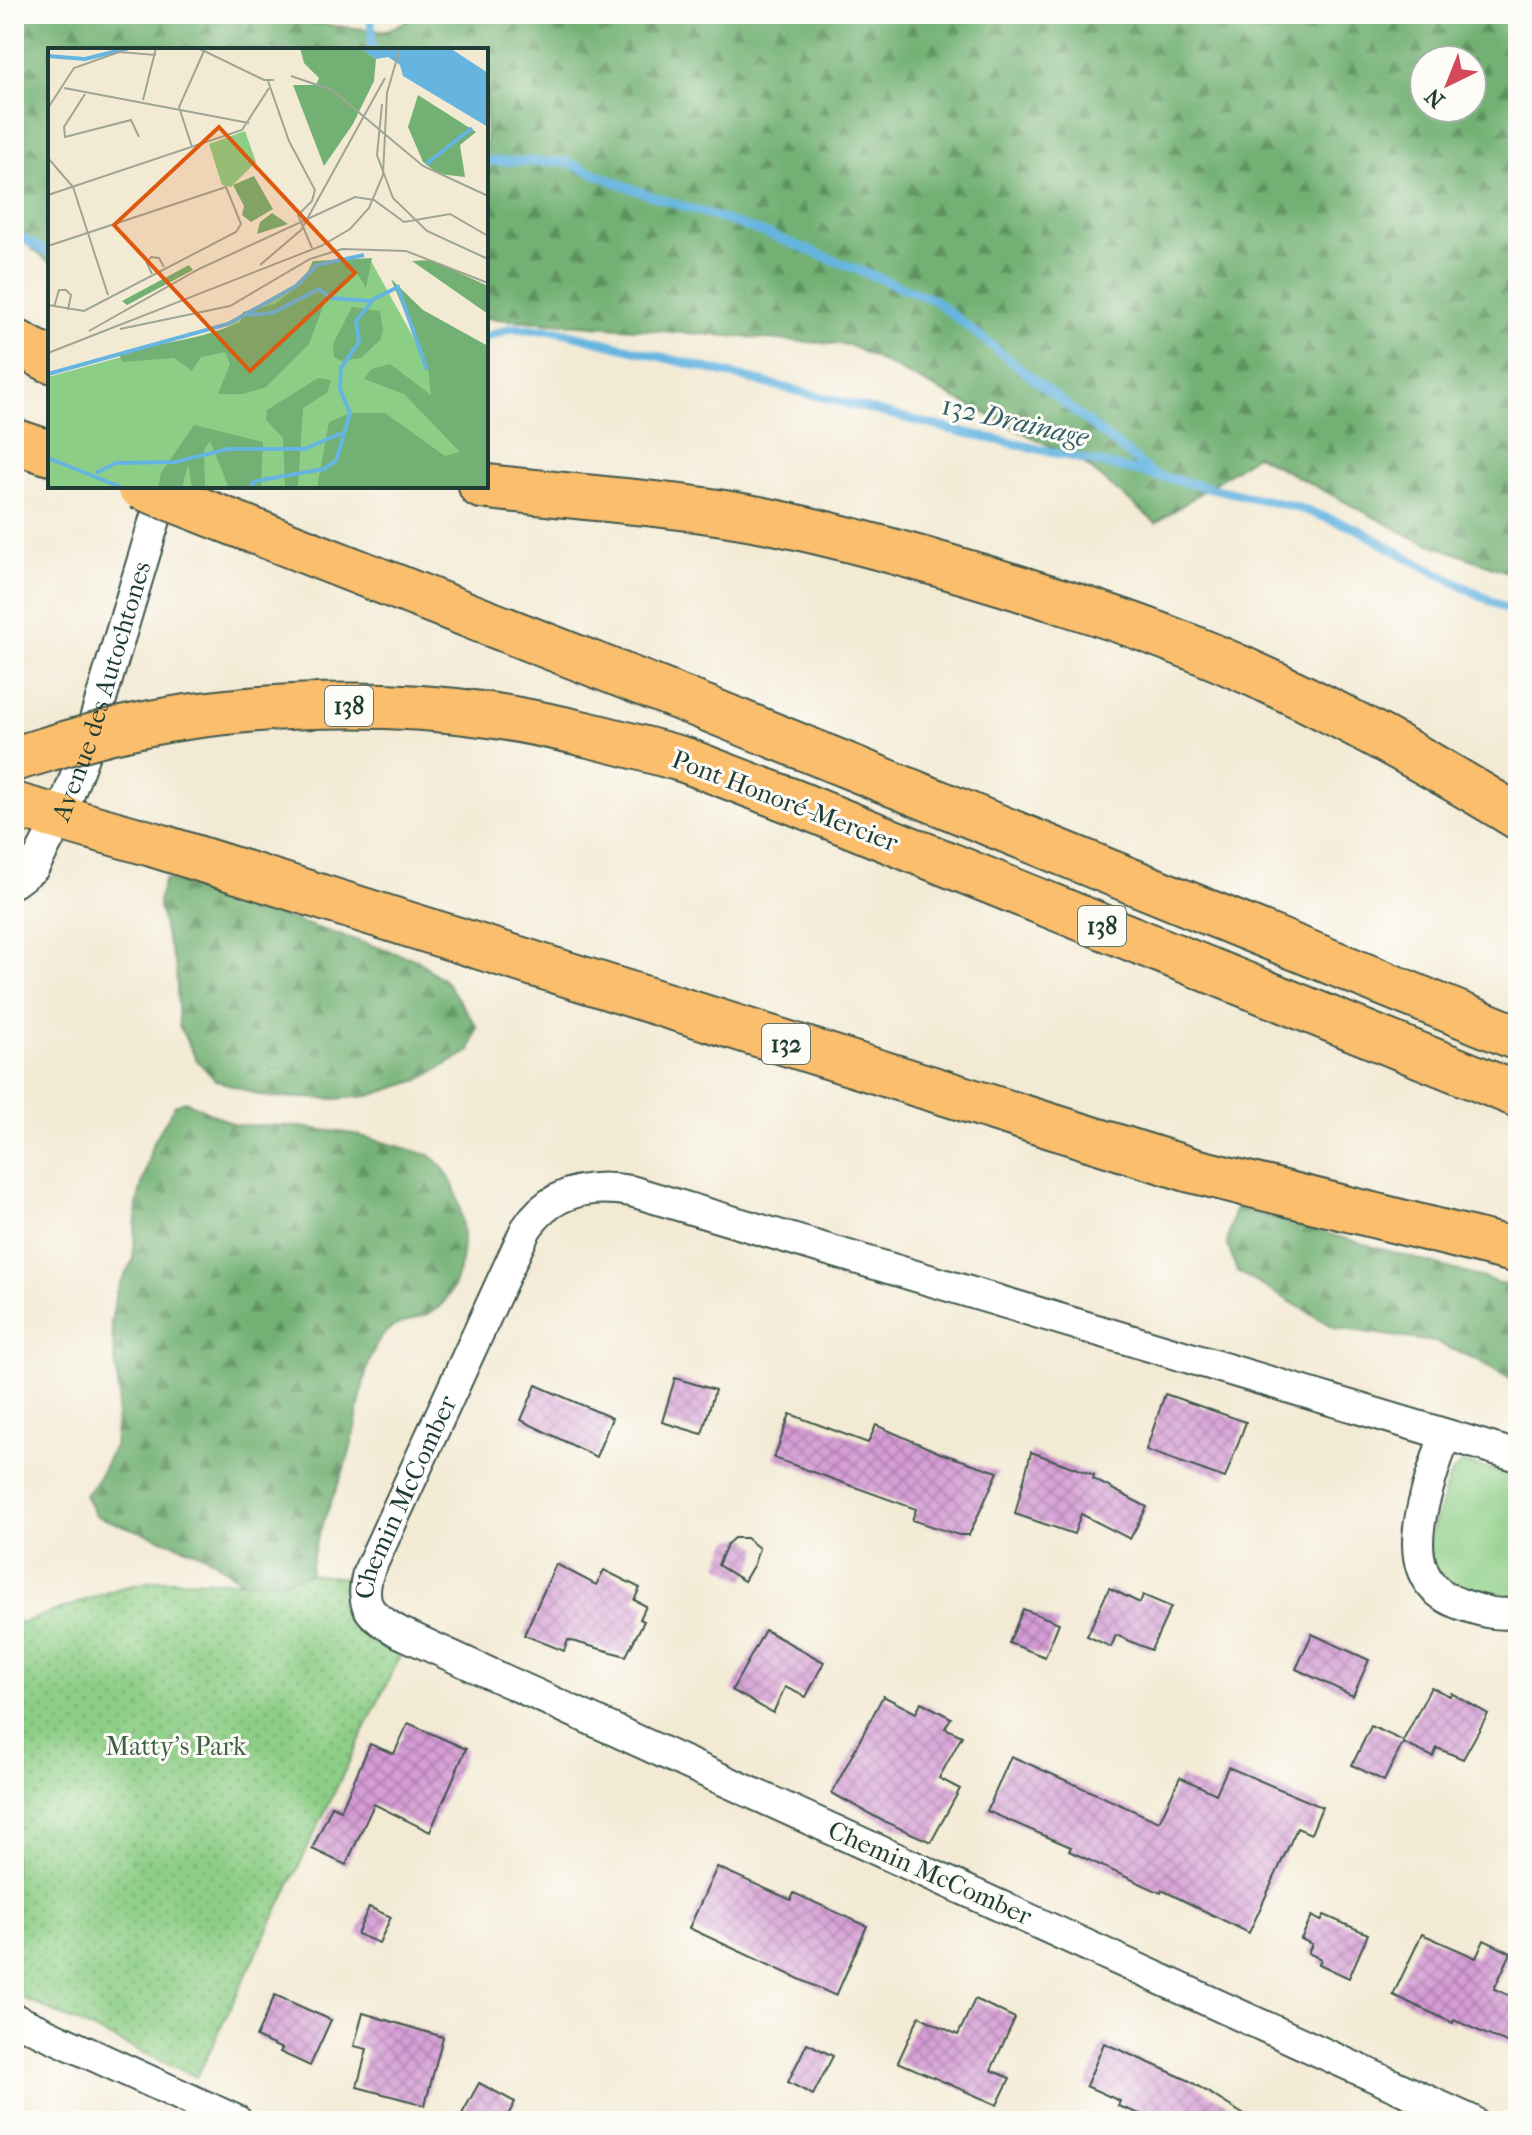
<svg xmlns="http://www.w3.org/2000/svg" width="1532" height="2135" viewBox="0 0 1532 2135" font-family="'IM FELL French Canon',serif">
  <defs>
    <pattern id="forest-firs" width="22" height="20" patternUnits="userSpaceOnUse" patternTransform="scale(2)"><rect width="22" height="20" fill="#72b173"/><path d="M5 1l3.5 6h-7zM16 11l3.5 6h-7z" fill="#5d915f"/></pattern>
    <pattern id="park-dots" width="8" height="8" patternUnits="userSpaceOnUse" patternTransform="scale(2)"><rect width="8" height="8" fill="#8dce86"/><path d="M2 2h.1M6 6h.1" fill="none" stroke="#73a86e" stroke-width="1.8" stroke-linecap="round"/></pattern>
    <pattern id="building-cross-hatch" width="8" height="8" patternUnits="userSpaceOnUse" patternTransform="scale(2)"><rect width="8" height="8" fill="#d69cd5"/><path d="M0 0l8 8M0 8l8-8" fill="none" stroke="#ad80ae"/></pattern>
  </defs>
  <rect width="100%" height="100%" fill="#fdfcf7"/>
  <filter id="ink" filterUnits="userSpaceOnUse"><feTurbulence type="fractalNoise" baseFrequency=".0125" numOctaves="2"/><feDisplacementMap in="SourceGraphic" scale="16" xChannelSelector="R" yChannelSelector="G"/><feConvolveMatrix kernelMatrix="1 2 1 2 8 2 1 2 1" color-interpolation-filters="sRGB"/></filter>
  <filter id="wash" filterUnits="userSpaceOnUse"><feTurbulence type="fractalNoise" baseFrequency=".006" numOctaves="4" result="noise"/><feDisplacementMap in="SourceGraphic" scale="32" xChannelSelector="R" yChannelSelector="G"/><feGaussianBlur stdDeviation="1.8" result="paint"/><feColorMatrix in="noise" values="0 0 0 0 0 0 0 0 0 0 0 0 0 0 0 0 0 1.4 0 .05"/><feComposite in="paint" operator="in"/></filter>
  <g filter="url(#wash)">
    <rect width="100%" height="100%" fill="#f3ead4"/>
    <path fill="#8dce86" stroke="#56865d" stroke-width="2" d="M1463,1463L1518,1476V1597C1487,1604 1431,1586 1429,1548C1428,1536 1437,1518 1441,1506C1446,1489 1447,1473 1463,1463Z"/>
    <g fill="url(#forest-firs)" stroke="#487754" stroke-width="2" fill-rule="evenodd">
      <path d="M14,14H219L385,31L422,14H1518V576L1414,538L1256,455L1156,523L1082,462L849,345L486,318V50H50V263L14,234ZM1424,60H1472V108H1424Z"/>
      <polygon points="165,879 417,960 447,983 477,1027 470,1051 419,1080 369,1096 333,1099 266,1097 215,1080 196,1059 179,1026 176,968 165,933 158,901"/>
      <path d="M185,1101L236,1125L291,1126L354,1134L429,1155C471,1180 476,1285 432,1312C416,1321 389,1322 379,1340C359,1374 360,1420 348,1458C335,1497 314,1533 310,1574C293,1578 259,1588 242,1581C229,1575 219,1562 206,1556C170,1540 132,1530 95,1515L85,1495L99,1477L114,1446L119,1394L111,1322L116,1292L133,1260L137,1204L152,1145L175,1105Z"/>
      <polygon points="1235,1207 1518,1288 1518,1384 1480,1361 1435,1342 1336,1328 1237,1271 1227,1244"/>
    </g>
    <path fill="url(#park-dots)" stroke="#56865d" stroke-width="2" d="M310,1574L345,1578C339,1629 360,1634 400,1656L197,2077L14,1994V1620L22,1623L120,1588L158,1580L279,1582Z"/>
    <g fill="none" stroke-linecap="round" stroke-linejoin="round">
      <g stroke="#66b5e1" stroke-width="9">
        <polyline points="371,14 372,50"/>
        <polyline points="486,161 567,162 640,192 768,234 934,300 1152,473"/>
        <polyline points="14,233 50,254"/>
        <polyline points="486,337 512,328 558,331 945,428 1296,507 1358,529 1408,558 1518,615"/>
      </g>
    </g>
    <g id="blocks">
      <g fill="url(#building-cross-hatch)">
        <polygon points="675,1378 715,1390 702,1434 662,1422"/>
        <polygon points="536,1385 612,1418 596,1457 521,1420"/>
        <polygon points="1165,1394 1246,1422 1225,1478 1146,1450"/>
        <polygon points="790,1414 868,1443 876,1425 940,1453 998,1472 969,1535 959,1535 912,1520 916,1509 774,1458"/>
        <polygon points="1031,1452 1094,1475 1093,1479 1147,1507 1130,1539 1081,1514 1074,1534 1015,1514"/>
        <polygon points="734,1538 746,1538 759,1548 754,1564 744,1581 718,1565 727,1544"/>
        <polygon points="556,1564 596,1585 604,1570 640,1588 634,1600 646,1606 640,1619 644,1621 626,1656 568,1640 564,1651 524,1635"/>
        <polygon points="1109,1588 1140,1603 1143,1595 1171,1607 1151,1650 1116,1635 1111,1647 1087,1636"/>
        <polygon points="1023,1609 1059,1623 1045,1657 1009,1643"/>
        <polygon points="765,1630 824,1662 806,1697 785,1687 773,1713 732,1690"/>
        <polygon points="1312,1634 1369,1660 1353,1696 1296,1669"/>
        <polygon points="1431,1687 1450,1696 1451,1693 1488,1714 1463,1759 1437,1748 1433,1757 1403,1743 1384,1781 1352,1765 1371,1726 1403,1741"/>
        <polygon points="883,1696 916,1713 921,1702 951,1718 945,1728 962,1736 939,1778 960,1789 931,1842 881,1820 832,1793"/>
        <polygon points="408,1723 466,1749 430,1832 374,1804 346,1865 312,1849 332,1806 341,1810 370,1744 394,1754"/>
        <polygon points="1011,1756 1159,1822 1180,1777 1216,1794 1228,1767 1322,1807 1311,1834 1297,1828 1249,1933 1162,1890 1161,1893 1069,1851 1071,1847 987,1811"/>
        <polygon points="717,1867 791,1900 794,1893 867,1926 836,1996 689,1928"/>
        <polygon points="369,1907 391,1917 379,1943 357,1934"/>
        <polygon points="1324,1915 1368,1934 1349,1978 1319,1964 1321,1959 1308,1953 1312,1944 1301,1939 1312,1916 1321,1921"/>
        <polygon points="1422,1934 1476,1958 1484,1940 1511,1953 1494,1989 1518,1999 1518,2048 1454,2020 1453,2023 1393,1995"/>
        <polygon points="275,1995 331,2020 310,2066 280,2052 282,2049 256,2037"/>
        <polygon points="975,1999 1015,2018 991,2070 1010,2078 997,2105 898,2062 919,2016 958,2035"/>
        <polygon points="363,2013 443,2037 425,2105 357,2087 367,2049 354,2046"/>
        <polygon points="807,2043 833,2056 813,2095 788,2082"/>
        <polygon points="1104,2043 1188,2080 1254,2121 1159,2121 1118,2106 1120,2101 1086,2086"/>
        <polygon points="479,2083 515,2102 505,2121 458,2121"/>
      </g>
    </g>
  </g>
  <g filter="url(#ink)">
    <use href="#blocks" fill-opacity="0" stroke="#3f574c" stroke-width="2"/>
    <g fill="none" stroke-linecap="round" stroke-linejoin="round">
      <g stroke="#3f574c" stroke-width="34">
        <g id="minor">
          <path id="s1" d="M14,882L34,867L60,818L87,746L165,486"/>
          <path d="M1444,1436C1429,1491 1385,1579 1463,1605C1481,1611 1500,1617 1518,1612"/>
          <polyline points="14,2019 237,2121"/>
          <path id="s2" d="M1472,2121L399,1632C370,1615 359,1607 368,1573L526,1229C551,1191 589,1184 631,1191L1518,1456"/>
        </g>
      </g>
      <g stroke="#3f574c" stroke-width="48">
        <g id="trunk">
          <polyline points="14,341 50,360"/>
          <polyline points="14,441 50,453"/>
          <path d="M481,486C577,498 674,502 769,521C856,539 941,564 1025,590C1069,604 1114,617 1157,634C1283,681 1403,747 1518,817"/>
          <polyline points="708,709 1518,1038"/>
          <polyline points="685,760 794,802 1518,1095"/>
          <polyline points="14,805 152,844 1191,1170 1518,1251"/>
        </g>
      </g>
      <use href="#minor" stroke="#fff" stroke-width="30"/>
      <use href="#trunk" stroke="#fabe6d" stroke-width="44"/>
      <g stroke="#3f574c" stroke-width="48" stroke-linecap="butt">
        <g id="trunk-bridge">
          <polyline points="139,486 708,709"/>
          <path d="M14,759C45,750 76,740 108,732C225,704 370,698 489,715C555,725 620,742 685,760"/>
        </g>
      </g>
      <use href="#trunk-bridge" stroke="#fabe6d" stroke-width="44"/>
    </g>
  </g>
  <g text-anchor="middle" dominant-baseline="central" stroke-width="6" stroke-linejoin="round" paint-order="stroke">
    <g fill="#fdfcf7" stroke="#62766e" stroke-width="2">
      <rect x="325" y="686" width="48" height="40" rx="6"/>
      <rect x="1078" y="906" width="48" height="40" rx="6"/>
      <rect x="762" y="1024" width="48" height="40" rx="6"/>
    </g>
    <g font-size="24" font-weight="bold" fill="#1f3d34">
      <text x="349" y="706">138</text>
      <text x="1102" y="926">138</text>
      <text x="786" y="1044">132</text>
    </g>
    <g font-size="26" fill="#1f3d34" stroke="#fdfcf7">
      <text stroke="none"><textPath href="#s1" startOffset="214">Avenue des Autochtones</textPath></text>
      <text transform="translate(785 801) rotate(21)">Pont Honoré-Mercier</text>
      <text stroke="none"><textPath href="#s2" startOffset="1338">Chemin McComber</textPath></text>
      <text transform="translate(930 1873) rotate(24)">Chemin McComber</text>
    </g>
    <g font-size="26" fill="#3a6148" stroke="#fdfcf7">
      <text x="176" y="1746">Matty's Park</text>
    </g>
    <g font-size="28" font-style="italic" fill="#346168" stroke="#fdfcf7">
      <text transform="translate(1015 421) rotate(13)">132 Drainage</text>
    </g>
  </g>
  <g transform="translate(48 48)">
    <rect width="440" height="440" fill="#f3ead4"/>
    <path d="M323,213L410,370L419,440H0V329L176,281L256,235Z" fill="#8dce86"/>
    <path d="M252,0H312L328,11L326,33L305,76L276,118L245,37H268L271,30L256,15ZM370,47L428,84L412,97L417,129L391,126L375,114L360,79ZM206,128L225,161L203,174L194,167L196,158L185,137ZM224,165L240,176L209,186L212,174ZM324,210L318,240L309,225L279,248L261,296L218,339L195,346H170L182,316L177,304L153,309L144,323L126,310L74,314L72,309L74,304L154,288L192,275L195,264L227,256L254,235L265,213ZM383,212L440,238V266L364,213ZM141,217L145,222L79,257L74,253ZM343,231L375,262L440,298V440H269L281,374L302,365H337L397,408L412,404L356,346L316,331L323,321L342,316L383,347L380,320ZM304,259L332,263L335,283L332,292L313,310L293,313L286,309L285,296ZM270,330L283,332L279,345L255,360L250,440H237L235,390L218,372L219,362ZM146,377L215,394L213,440H181L162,393L156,402L157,440L144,439L140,417L134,440H110L113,425Z" fill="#72b173"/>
    <path d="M197,83L208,114L183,139L174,137L161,96Z" fill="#8dce86"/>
    <path d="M312,0H402L440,25V79L355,28L352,17L340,9L328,11Z" fill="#66b5e1"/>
    <path fill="none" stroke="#66b5e1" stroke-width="4" d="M87,0H128M0,8L37,11L81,0M378,116L424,80M199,267L224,265L271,241L283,250L322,253L350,239L379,322M0,326L180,276L248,238L269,217L316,207M0,410L75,440M48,425L68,415L127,414L180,401H256L294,385M201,440L207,433L276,421L288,413L302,365L292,341L293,320L311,294L308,273L324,253"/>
    <path fill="none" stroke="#9ea594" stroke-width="2" d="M150,0L216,32H226M243,28L284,42L375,118L440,148M220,33L241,93L267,142L264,153L250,167L264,200M16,40L201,75M37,46L16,79L17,89L83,72L91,89M95,52L108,0M334,56L329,107L345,150L379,183L440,211M0,60L26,20L71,4L108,7M144,99L131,59L156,3M0,110L25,139L60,247M0,147L194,82L221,40M0,198L178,139L193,176L188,184L36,263L0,257M212,217L253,182L337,30M104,226L99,215L103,209L111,210L116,219M6,259L11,242H18L23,247L20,262M72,281L182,258L262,211L294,201L358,203L440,235M41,283L151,221L307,149L326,152L356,174L402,166L440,188M0,305L273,198L302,181L321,160L335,127L339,45L352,0"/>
    <path fill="#de580e" fill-opacity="0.15" stroke="#de580e" stroke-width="4" d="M171,79L307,225L202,323L66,177Z"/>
    <rect width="440" height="440" fill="none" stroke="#1f3d34" stroke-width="4"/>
  </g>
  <rect width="1532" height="2135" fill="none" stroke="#fdfcf7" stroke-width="48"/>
  <g transform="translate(1448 84) rotate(223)"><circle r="38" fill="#fdfcf7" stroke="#a4b0a9" stroke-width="2"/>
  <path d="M0-6L14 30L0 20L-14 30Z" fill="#d1495b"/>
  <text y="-12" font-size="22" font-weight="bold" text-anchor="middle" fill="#1f3d34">N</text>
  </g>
</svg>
